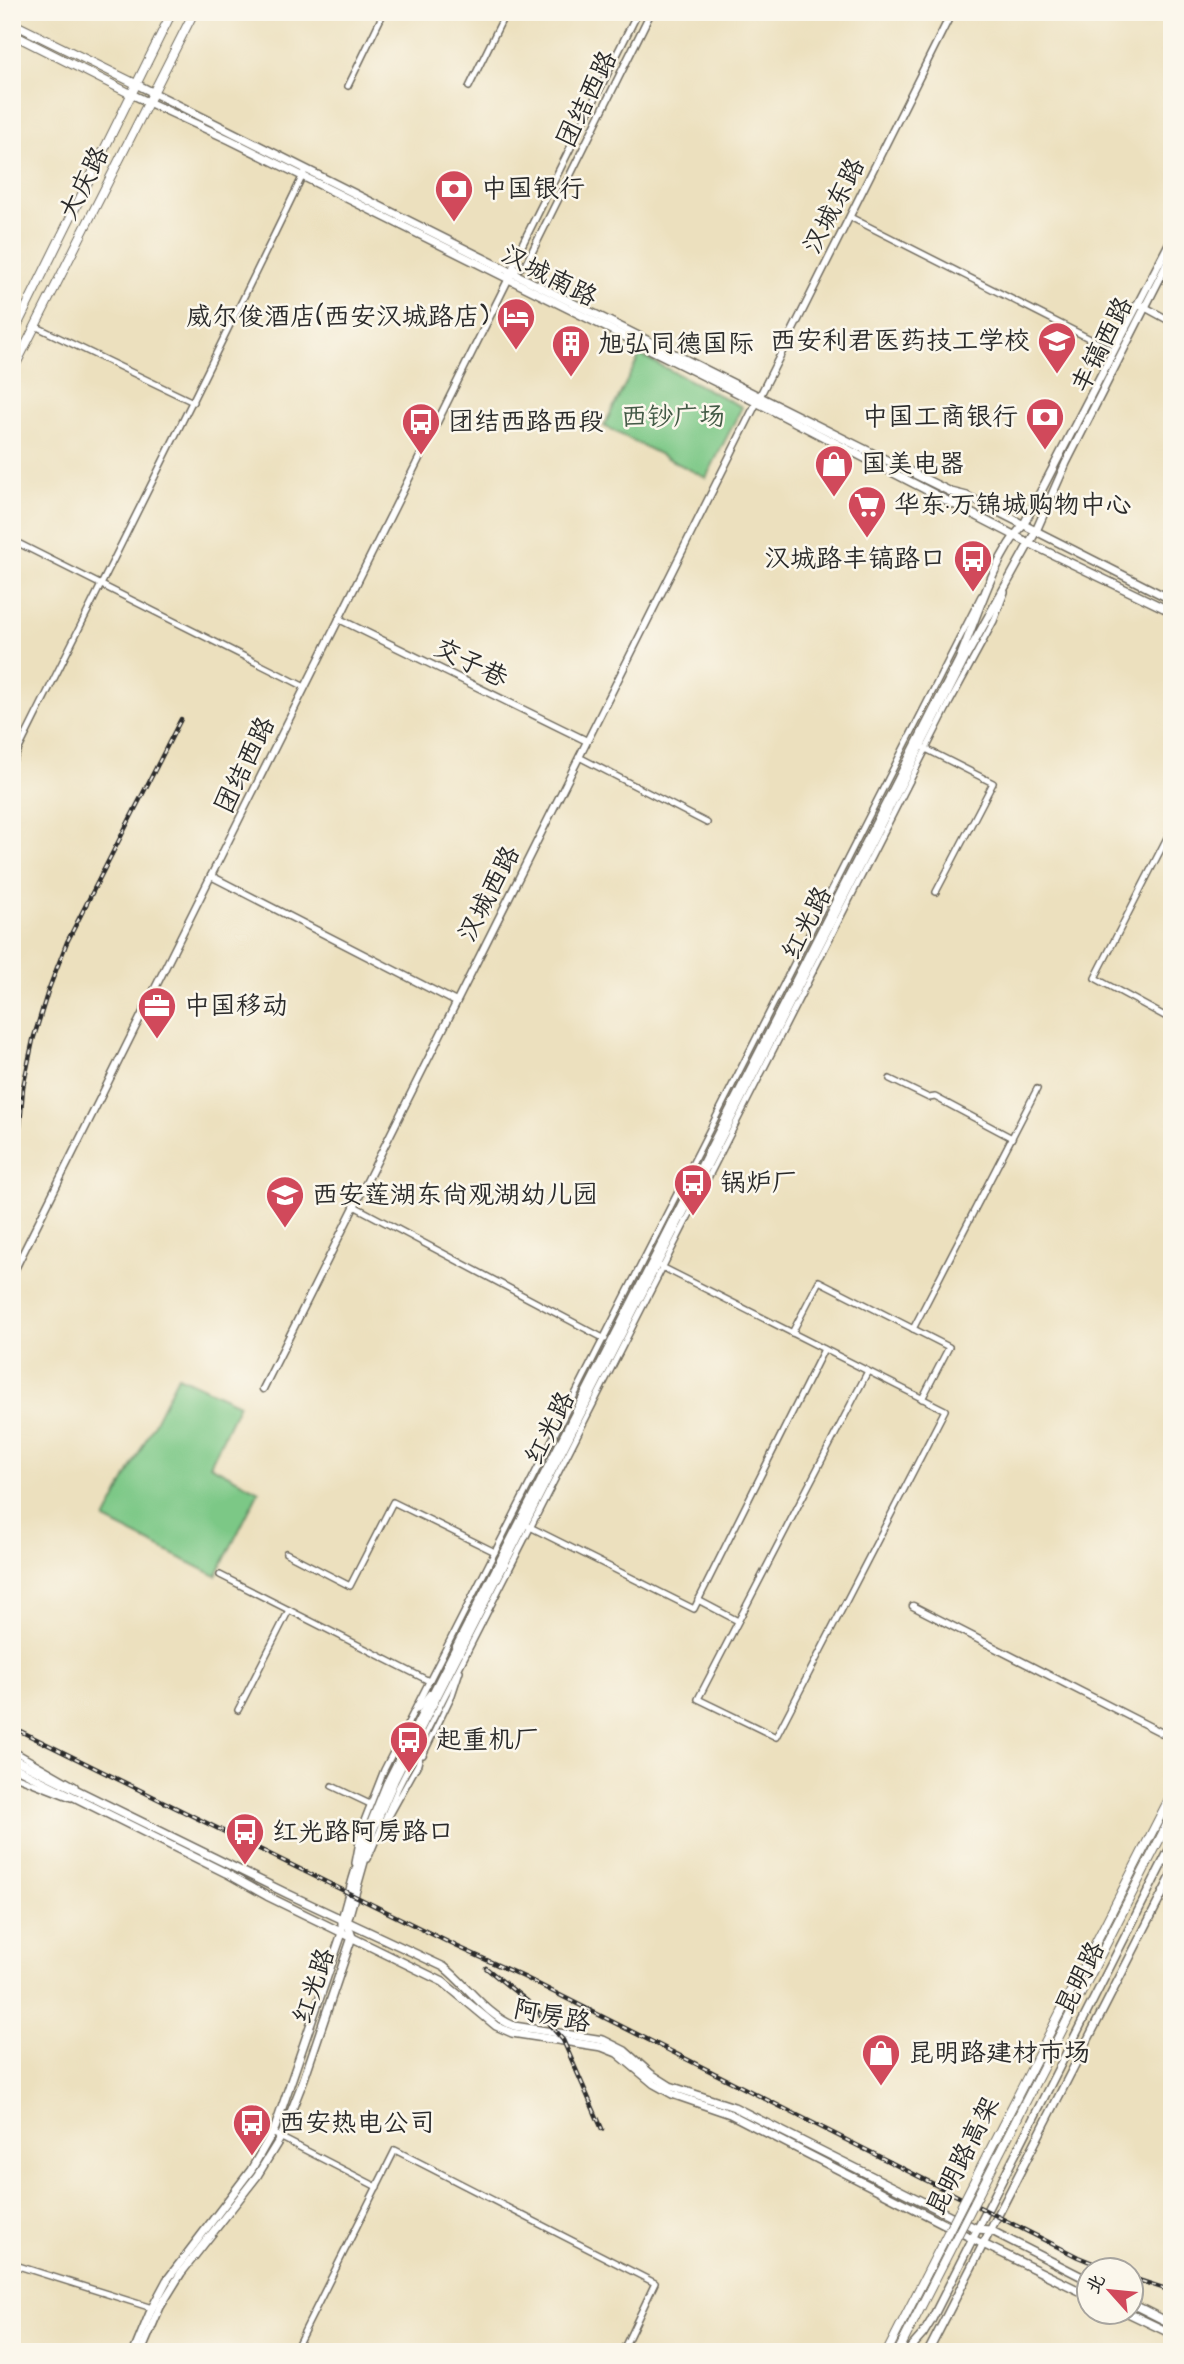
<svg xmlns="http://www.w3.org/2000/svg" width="1184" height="2364" viewBox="0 0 1184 2364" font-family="'Architects Daughter','LXGW WenKai TC',sans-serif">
  <rect width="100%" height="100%" fill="#fbf7ec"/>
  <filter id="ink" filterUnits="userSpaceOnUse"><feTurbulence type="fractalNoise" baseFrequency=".0143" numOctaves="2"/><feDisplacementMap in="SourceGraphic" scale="14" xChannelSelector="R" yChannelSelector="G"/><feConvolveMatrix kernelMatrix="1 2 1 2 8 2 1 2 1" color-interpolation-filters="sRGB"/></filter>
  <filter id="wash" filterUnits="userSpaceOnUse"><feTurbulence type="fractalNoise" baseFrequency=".00686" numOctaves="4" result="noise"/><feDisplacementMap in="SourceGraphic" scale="28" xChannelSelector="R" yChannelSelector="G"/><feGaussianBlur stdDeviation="1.57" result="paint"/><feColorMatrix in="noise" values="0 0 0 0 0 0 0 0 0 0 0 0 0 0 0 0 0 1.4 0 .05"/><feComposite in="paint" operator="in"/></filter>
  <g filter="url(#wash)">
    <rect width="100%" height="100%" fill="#ece0be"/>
    <g fill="#7cc886" stroke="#547a58" stroke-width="2">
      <polygon points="640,355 742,407 706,478 604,426"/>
      <polygon points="178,1376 239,1404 210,1465 259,1491 216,1576 105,1520"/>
    </g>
  </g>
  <g filter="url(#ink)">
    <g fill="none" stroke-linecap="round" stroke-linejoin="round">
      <g stroke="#6f6a5e" stroke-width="8">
        <g id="minor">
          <polyline points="348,86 384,12"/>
          <polyline points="469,87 506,12"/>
          <polyline points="850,217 1114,351"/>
          <polyline points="35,326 193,402"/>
          <polyline points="12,540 305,687"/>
          <polyline points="924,748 993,783 936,892"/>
          <polyline points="579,757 707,823"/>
          <path d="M12,763C110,566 209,371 304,173"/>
          <polyline points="1172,828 1095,978 1172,1020"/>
          <polyline points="890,1079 929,1098 935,1097 1012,1138"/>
          <polyline points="354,1206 605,1339"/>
          <path d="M660,1266C755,1314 850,1362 945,1410L776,1737L698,1699L868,1371"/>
          <polyline points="913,1329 1037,1089"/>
          <polyline points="792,1333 819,1281 949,1347 922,1399"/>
          <polyline points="528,1526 694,1609 824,1349"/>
          <polyline points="286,1553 350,1586 393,1502 495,1552"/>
          <polyline points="220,1575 429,1681"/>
          <polyline points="698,1600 738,1621"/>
          <polyline points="238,1710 289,1610"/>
          <polyline points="417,1710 430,1693"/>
          <polyline points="12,1750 75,1786"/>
          <polyline points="423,1755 452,1695 460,1671"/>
          <polyline points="12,1775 71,1798"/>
          <polyline points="332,1786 370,1804"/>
          <polyline points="387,1820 418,1764 423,1744"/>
          <polyline points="368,1859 398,1788 950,702 994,621 1005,592"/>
          <polyline points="355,1863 362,1826 384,1770 981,596"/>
          <polyline points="272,2133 377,2187"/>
          <polyline points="12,2264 152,2308"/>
          <polyline points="294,2352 395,2150 655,2283 622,2352"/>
        </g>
      </g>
      <g stroke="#6f6a5e" stroke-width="9">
        <g id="tertiary">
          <polyline points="512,272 526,264 651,12"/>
          <polyline points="1139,304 1172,322"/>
          <polyline points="339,619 587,741"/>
          <polyline points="211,876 456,1002"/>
          <polyline points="12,1275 512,272 515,259 638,12"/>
          <polyline points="263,1389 952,12"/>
          <polyline points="913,1606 1172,1738"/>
        </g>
      </g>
      <g stroke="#6f6a5e" stroke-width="10">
        <g id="secondary">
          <polyline points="136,84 854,444 951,492 967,496 1172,600"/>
          <polyline points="131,94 230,140 509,279 764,406 1029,543 1172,612"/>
          <path d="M12,1758L288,1894L444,1967C468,1986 485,2014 514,2026L603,2040L625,2051L651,2074L670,2086L734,2107L977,2229L990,2230L1090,2281"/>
          <polyline points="12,1766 226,1873 267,1896 443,1982 496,2026 512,2033 602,2047 617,2053 654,2084 672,2094 730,2114 983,2244 1090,2296"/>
          <polyline points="1132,2304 1172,2324"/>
          <polyline points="1126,2312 1172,2334"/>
          <path d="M134,2352L152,2308L167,2280L251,2170L275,2128L342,1933V1919L353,1879L368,1830L387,1783L959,660C977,617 993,559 1024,524L1172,238"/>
          <polyline points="141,2352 160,2307 181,2273 257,2176 281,2137 304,2079 352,1937 347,1922 373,1830 394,1781 967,655 1036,531 1066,463 1172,254"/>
          <polyline points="907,2352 923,2334 931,2321 1172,1844"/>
          <polyline points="928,2352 1172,1875"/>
        </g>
      </g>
      <g stroke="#6f6a5e" stroke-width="10">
        <g id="primary">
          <polyline points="12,23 136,84"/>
          <polyline points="12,34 131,94"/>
          <polyline points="12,336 172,12"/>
          <polyline points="12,372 194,12"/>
        </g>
      </g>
      <use href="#minor" stroke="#fff" stroke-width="5"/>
      <use href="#tertiary" stroke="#fff" stroke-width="6"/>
      <use href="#secondary" stroke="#fff" stroke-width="7"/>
      <use href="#primary" stroke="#fff" stroke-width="8"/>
      <g stroke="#2b2b2b" stroke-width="4.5">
        <g id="rail">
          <polyline points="12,1193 18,1151 23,1087 33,1040 48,991 67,942 181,719"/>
          <polyline points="12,1727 458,1947 524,1977 1078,2257 1110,2270"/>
          <polyline points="486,1968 532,2005 563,2040 602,2129"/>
          <polyline points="1132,2278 1172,2291"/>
        </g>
      </g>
      <use href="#rail" stroke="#fbf7ec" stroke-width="2" stroke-dasharray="5" stroke-linecap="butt"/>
      <g stroke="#6f6a5e" stroke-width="10" stroke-linecap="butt">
        <g id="trunk-bridge">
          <polyline points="887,2352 1172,1793"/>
          <polyline points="898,2352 1172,1815"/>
        </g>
      </g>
      <use href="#trunk-bridge" stroke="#fff" stroke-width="8"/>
    </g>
  </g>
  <defs>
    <g id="bank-pin" transform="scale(2.0125)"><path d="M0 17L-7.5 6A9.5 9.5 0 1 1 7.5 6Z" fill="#d1495b" stroke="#fbf7ec"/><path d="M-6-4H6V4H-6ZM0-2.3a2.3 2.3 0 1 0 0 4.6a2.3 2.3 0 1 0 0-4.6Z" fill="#fff"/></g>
    <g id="hotel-pin" transform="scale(2.0125)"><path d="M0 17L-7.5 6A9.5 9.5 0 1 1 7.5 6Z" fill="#d1495b" stroke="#fbf7ec"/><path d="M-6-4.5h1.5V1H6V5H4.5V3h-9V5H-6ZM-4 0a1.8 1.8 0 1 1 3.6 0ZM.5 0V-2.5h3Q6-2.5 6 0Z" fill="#fff"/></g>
    <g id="school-pin" transform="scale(2.0125)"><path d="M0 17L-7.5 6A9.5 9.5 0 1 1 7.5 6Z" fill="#d1495b" stroke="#fbf7ec"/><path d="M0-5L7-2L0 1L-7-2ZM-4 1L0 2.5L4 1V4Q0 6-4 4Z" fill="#fff"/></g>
    <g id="building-pin" transform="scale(2.0125)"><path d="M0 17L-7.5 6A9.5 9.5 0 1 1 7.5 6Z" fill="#d1495b" stroke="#fbf7ec"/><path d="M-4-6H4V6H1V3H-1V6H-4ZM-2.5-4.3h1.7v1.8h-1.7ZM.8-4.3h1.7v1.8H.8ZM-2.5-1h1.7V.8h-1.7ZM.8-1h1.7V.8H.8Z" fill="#fff"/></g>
    <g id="bus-pin" transform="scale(2.0125)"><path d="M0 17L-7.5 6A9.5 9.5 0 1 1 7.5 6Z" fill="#d1495b" stroke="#fbf7ec"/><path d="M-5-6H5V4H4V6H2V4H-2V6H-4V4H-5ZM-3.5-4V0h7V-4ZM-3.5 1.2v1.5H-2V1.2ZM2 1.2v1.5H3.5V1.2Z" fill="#fff"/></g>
    <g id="shop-pin" transform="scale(2.0125)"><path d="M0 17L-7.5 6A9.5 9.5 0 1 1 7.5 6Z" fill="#d1495b" stroke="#fbf7ec"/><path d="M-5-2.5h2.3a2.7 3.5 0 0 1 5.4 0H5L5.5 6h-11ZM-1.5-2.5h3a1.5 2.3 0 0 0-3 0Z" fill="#fff"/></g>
    <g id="supermarket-pin" transform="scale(2.0125)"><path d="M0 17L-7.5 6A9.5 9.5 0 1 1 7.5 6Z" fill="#d1495b" stroke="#fbf7ec"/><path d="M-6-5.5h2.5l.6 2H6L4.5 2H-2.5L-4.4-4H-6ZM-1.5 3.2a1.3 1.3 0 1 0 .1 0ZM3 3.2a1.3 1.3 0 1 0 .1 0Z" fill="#fff"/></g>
    <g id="office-pin" transform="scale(2.0125)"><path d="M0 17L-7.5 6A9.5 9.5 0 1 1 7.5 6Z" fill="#d1495b" stroke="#fbf7ec"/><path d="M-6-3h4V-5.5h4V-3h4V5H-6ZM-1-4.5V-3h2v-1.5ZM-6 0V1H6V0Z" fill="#fff"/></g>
  </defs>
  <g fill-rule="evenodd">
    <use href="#bank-pin" x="454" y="189"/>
    <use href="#hotel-pin" x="516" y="317"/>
    <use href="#school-pin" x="1057" y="341"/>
    <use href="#building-pin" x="571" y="344"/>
    <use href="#bank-pin" x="1045" y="417"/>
    <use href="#bus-pin" x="421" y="422"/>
    <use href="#shop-pin" x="834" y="464"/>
    <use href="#supermarket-pin" x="867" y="505"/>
    <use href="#bus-pin" x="973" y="559"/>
    <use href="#office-pin" x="157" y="1006"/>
    <use href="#bus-pin" x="693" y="1183"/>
    <use href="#school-pin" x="285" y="1195"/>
    <use href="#bus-pin" x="409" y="1740"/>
    <use href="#bus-pin" x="245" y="1832"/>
    <use href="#shop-pin" x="881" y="2053"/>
    <use href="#bus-pin" x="252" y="2123"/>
  </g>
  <g text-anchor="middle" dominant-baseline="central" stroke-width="5" stroke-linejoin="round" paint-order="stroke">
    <g font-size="26" fill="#2b2b2b" stroke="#fbf7ec">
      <text transform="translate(587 99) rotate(-64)">团结西路</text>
      <text transform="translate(84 183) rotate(-63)">大庆路</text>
      <text transform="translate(834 206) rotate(-63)">汉城东路</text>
      <text transform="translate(549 276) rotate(27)">汉城南路</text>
      <text transform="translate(1102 345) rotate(-63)">丰镐西路</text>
      <text transform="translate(471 663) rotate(26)">交子巷</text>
      <text transform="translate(245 765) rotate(-64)">团结西路</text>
      <text transform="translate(489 894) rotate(-63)">汉城西路</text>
      <text transform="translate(807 923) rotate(-63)">红光路</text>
      <text transform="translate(550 1428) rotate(-63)">红光路</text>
      <text transform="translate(1080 1978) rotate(-63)">昆明路</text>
      <text transform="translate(314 1986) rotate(-71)">红光路</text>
      <text transform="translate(552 2016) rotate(11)">阿房路</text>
      <text transform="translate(963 2156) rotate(-63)">昆明路高架</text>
    </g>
    <g font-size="26" fill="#2b2b2b" stroke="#fbf7ec" text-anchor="start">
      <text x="481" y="189">中国银行</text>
      <text x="489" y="317" text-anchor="end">威尔俊酒店(西安汉城路店)</text>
      <text x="1030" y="341" text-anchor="end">西安利君医药技工学校</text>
      <text x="598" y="344">旭弘同德国际</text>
      <text x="1018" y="417" text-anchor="end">中国工商银行</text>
      <text x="448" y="422">团结西路西段</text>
      <text x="861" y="464">国美电器</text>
      <text x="894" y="505">华东·万锦城购物中心</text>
      <text x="946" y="559" text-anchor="end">汉城路丰镐路口</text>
      <text x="184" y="1006">中国移动</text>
      <text x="720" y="1183">锅炉厂</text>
      <text x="312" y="1195">西安莲湖东尚观湖幼儿园</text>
      <text x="436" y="1740">起重机厂</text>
      <text x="272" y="1832">红光路阿房路口</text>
      <text x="908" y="2053">昆明路建材市场</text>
      <text x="279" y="2123">西安热电公司</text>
    </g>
    <g font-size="26" fill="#435a46" stroke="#fbf7ec">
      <text x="673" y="417">西钞广场</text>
    </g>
  </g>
  <rect width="1184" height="2364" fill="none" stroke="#fbf7ec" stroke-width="42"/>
  <g transform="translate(1110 2291) rotate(297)"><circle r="33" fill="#fbf7ec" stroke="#a8a59f" stroke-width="2"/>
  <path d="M0-5L12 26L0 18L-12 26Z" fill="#d1495b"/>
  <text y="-10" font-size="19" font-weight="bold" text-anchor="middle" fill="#2b2b2b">北</text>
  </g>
</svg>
